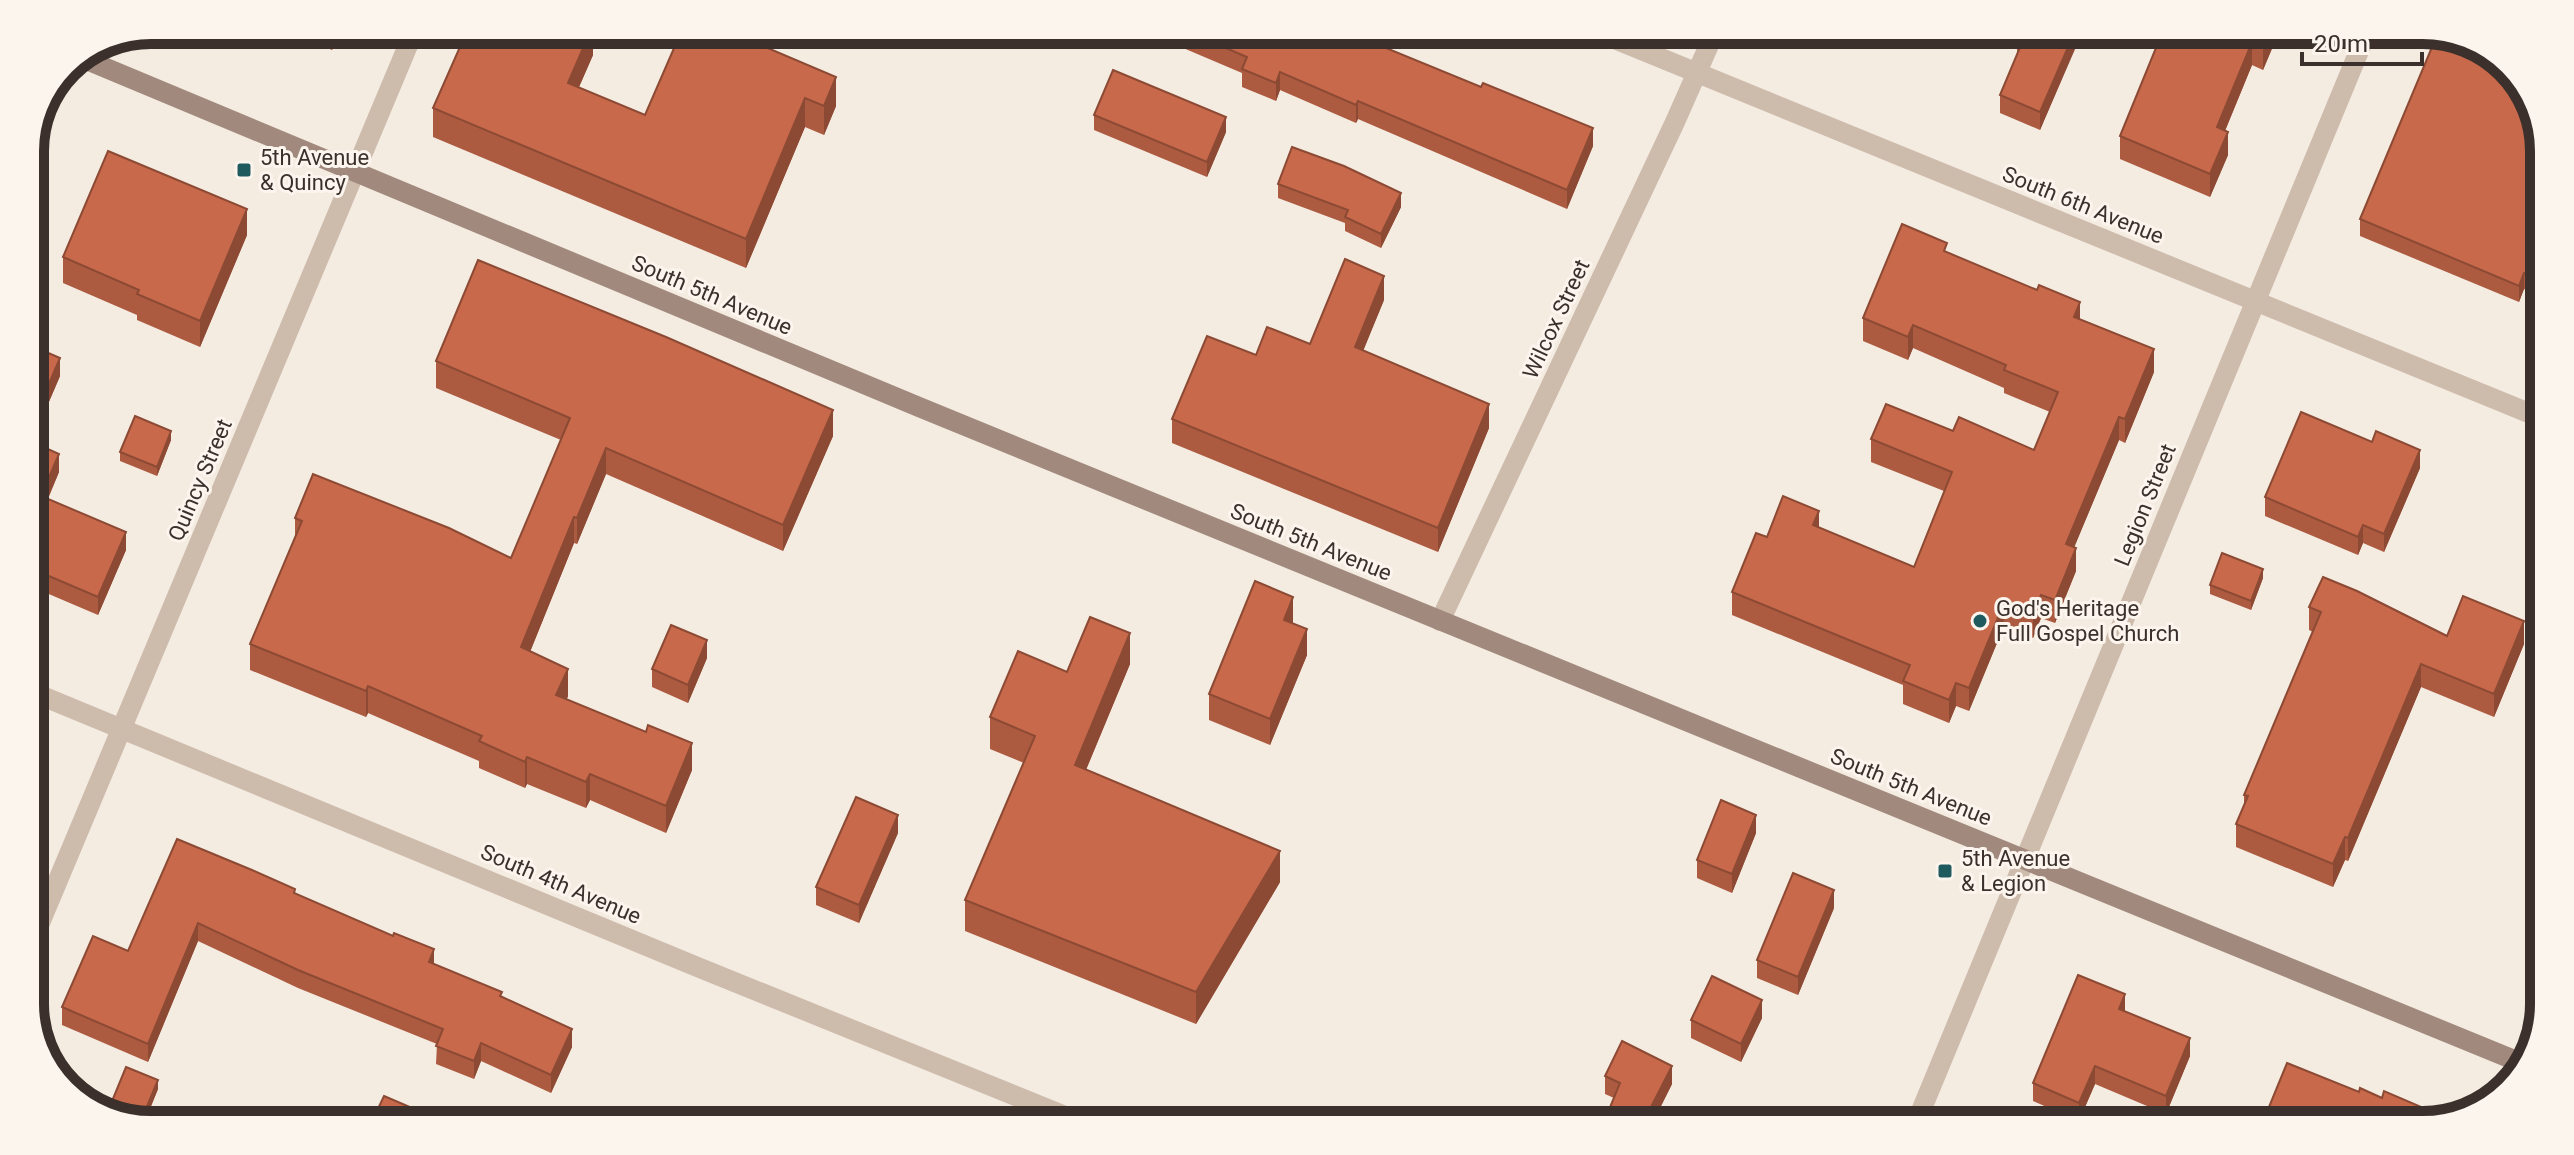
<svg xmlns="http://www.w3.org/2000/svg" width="2574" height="1155" viewBox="0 0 2574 1155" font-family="Roboto,sans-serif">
  <rect width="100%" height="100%" fill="#f4ebe1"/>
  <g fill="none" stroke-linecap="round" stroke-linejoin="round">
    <g stroke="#cdbbac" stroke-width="20">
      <polyline points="1607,36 2541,418"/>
      <polyline points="1440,621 1675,122 1713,36"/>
      <polyline points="30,691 695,966 1075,1120"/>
      <polyline points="30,947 414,31"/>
      <polyline points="1916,1123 2364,39"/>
    </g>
    <polyline stroke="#a18a7d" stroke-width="20" points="82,58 919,407 2524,1064"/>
  </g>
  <g fill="#ac5a40">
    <polygon points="287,31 340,31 332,50"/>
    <polygon points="593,32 593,55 579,87 645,115 681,32 738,32 736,35 836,106 824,135 805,127 746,268 433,137 433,108"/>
    <polygon points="1162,34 1386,35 1386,48 1593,146 1567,209 1358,119 1356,123 1280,90 1276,101 1242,87 1242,73 1162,39"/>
    <polygon points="2079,38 2040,130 2000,113 2000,95 2017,57 2017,43"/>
    <polygon points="2160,38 2276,39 2263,70 2252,65 2225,131 2228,155 2210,197 2120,159 2120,136"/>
    <polygon points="1094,115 1226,132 1207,177 1094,130"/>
    <polygon points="2544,143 2542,297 2524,289 2519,302 2360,236 2360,219"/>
    <polygon points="1278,184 1401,207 1381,248 1345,231 1345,223 1278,198"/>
    <polygon points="247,235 200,347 137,320 137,315 63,283 63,257"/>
    <polygon points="1947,252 2080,319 2154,372 2125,443 2119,440 2074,547 2076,571 2055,623 2041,618 2033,638 2004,626 1969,711 1956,706 1949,723 1903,704 1903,685 1732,615 1732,592 1767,537 1819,528 1914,567 1944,491 1871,462 1871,439 1953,431 2034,450 2050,412 2004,393 2004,388 1913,348 1908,360 1863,341 1863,318"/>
    <polygon points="1384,300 1363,350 1489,428 1438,552 1172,443 1172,419 1256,355 1310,344"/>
    <polygon points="30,345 60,376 45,411 30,405"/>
    <polygon points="436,361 833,436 783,551 606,474 577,544 574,543 530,652 568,696 567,699 692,770 666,833 590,800 586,808 527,784 525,788 479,768 479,761 368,713 366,717 250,670 250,644 295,538 295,518 511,558 561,440 436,388"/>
    <polygon points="171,440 157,476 120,461 120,452"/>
    <polygon points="30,441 59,472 48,499 126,550 98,615 30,586"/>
    <polygon points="2372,442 2420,468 2384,552 2363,543 2358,555 2265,516 2265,497"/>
    <polygon points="2263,578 2251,610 2210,594 2210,585"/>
    <polygon points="2309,607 2447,636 2524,644 2494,717 2421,687 2348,861 2345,860 2333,887 2236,847 2236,824 2244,805 2244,795 2313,632 2309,630"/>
    <polygon points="1293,623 1307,655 1270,745 1209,720 1209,694"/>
    <polygon points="707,658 688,703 652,687 652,669"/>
    <polygon points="1130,664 1086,770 1280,882 1196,1024 965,931 965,900 1024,763 990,749 990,717 1067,672"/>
    <polygon points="898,833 859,923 816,905 816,887"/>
    <polygon points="1756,833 1732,893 1697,878 1697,860"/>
    <polygon points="177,839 295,893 434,965 502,997 572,1047 551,1093 481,1061 474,1079 436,1064 437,1044 298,988 198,941 148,1062 62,1025 62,1007 128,951"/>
    <polygon points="1834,908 1798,995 1757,978 1757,960"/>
    <polygon points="2125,1011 2190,1056 2166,1114 2095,1084 2079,1121 2033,1101 2033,1083"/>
    <polygon points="1762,1018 1741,1062 1691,1038 1691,1020"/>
    <polygon points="1605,1076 1672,1084 1658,1112 1614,1098 1605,1094"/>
    <polygon points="158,1089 147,1116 110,1115 110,1106"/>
  </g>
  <g fill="#8c4a34">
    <polygon points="332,31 340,31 332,50"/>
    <polygon points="590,32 593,32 593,55 568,112 568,83"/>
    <polygon points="1386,35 1386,52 1381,46"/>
    <polygon points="2072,38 2079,38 2079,40 2040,130 2040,112"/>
    <polygon points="2267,39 2276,39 2263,70 2263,47"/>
    <polygon points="2252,42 2252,65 2217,150 2217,127"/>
    <polygon points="1280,72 1280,90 1276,101 1276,83"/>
    <polygon points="836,77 836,106 824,135 824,106"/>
    <polygon points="805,98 805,127 746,268 746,239"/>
    <polygon points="1358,101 1358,119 1356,123 1356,105"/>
    <polygon points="1226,117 1226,132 1207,177 1207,162"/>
    <polygon points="1593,128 1593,146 1567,209 1567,190"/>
    <polygon points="46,131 46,149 30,188 30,170"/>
    <polygon points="2228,132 2228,155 2210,197 2210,174"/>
    <polygon points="1401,193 1401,207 1381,248 1381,234"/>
    <polygon points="247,209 247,235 200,347 200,321"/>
    <polygon points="2524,273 2524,289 2519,302 2519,286"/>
    <polygon points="1384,276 1384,300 1355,371 1355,347"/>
    <polygon points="2080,302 2080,325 2074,317"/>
    <polygon points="1913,325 1913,348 1908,360 1908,337"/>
    <polygon points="2154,349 2154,372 2125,443 2125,419"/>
    <polygon points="60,358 60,376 45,411 45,393"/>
    <polygon points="1489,404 1489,428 1438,552 1438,528"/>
    <polygon points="833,410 833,436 783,551 783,525"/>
    <polygon points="2119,417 2119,440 2066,567 2066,544"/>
    <polygon points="171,431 171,440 157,476 157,467"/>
    <polygon points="606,448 606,474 577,544 577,518"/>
    <polygon points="2420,450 2420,468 2384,552 2384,534"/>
    <polygon points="59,454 59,472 41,514 41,496"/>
    <polygon points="1819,511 1819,534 1813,525"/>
    <polygon points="574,517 574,543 521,674 521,647"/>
    <polygon points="2363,525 2363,543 2358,555 2358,537"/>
    <polygon points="126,532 126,550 98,615 98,597"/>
    <polygon points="2076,548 2076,571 2055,623 2055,600"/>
    <polygon points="2263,569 2263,578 2251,610 2251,601"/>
    <polygon points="2041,595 2041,618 2033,638 2033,615"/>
    <polygon points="1293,597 1293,623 1284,620"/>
    <polygon points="2004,603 2004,626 1969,711 1969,688"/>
    <polygon points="2524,621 2524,644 2494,717 2494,694"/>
    <polygon points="1307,629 1307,655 1270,745 1270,719"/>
    <polygon points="1130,633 1130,664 1075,796 1075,765"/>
    <polygon points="707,640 707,658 688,703 688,685"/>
    <polygon points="2421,664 2421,687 2348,861 2348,838"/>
    <polygon points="568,669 568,696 556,721 556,695"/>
    <polygon points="1956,683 1956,706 1949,723 1949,700"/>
    <polygon points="368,686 368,713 366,717 366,691"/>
    <polygon points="692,743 692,770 666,833 666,806"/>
    <polygon points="527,757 527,784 525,788 525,762"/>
    <polygon points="590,774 590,800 586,808 586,782"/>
    <polygon points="898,815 898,833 859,923 859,905"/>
    <polygon points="1756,815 1756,833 1732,893 1732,874"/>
    <polygon points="2345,837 2345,860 2333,887 2333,864"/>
    <polygon points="1280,851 1280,882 1196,1024 1196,992"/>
    <polygon points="1834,890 1834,908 1798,995 1798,977"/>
    <polygon points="198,923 198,941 148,1062 148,1044"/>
    <polygon points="434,949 434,967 429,962"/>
    <polygon points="2125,994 2125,1012 2119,1009"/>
    <polygon points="1762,1000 1762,1018 1741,1062 1741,1044"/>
    <polygon points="572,1029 572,1047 551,1093 551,1075"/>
    <polygon points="2190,1038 2190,1056 2166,1114 2166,1096"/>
    <polygon points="481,1043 481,1061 474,1079 474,1061"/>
    <polygon points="1672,1066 1672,1084 1653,1122 1650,1109"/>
    <polygon points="2095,1066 2095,1084 2079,1121 2079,1103"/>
    <polygon points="158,1080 158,1089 147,1116 143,1116"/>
  </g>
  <g fill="#c8694b" stroke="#8c4a34" stroke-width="2">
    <polygon points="467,31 590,32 568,83 645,115 681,32 730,32 836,77 824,106 805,98 746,239 433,108"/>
    <polygon points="1193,34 1386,35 1381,46 1481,87 1483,83 1593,128 1567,190 1358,101 1356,105 1280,72 1276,83 1242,69 1247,57"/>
    <polygon points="2019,38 2072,38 2040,112 2000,95 2021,45 2017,43"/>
    <polygon points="2160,38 2267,39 2263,47 2252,42 2217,127 2228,132 2210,174 2120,136"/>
    <polygon points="2439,39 2470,39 2523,83 2544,143 2542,280 2524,273 2519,286 2360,219 2432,47 2435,48"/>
    <polygon points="1113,70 1226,117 1207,162 1094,115"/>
    <polygon points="37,127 46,131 30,170 30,143"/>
    <polygon points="1292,147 1344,166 1401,193 1381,234 1345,217 1348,210 1278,184"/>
    <polygon points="108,151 247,209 200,321 137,294 139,290 63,257"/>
    <polygon points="1902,224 1947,243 1944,251 2037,290 2039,285 2080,302 2074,317 2154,349 2125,419 2119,417 2066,544 2076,548 2055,600 2041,595 2033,615 2004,603 1969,688 1956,683 1949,700 1903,681 1910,665 1732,592 1756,533 1767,537 1783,496 1819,511 1813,525 1914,567 1952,472 1871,439 1886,404 1953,431 1959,417 2034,450 2058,392 2004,370 2006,365 1913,325 1908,337 1863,318"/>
    <polygon points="1345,259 1384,276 1355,347 1489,404 1438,528 1172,419 1207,336 1256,355 1267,327 1310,344"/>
    <polygon points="478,260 666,337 833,410 783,525 606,448 577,518 574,517 521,647 568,669 556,695 646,732 648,725 692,743 666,806 590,774 586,782 527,757 525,762 479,741 482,736 368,686 366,691 250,644 302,521 295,518 313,474 449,528 511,558 570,418 436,361"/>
    <polygon points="30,345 60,358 45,393 30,387"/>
    <polygon points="2301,412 2372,442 2376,431 2420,450 2384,534 2363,525 2358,537 2265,497"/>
    <polygon points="135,416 171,431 157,467 120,452"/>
    <polygon points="30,441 59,454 41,496 126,532 98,597 30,568"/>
    <polygon points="2222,553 2263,569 2251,601 2210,585"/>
    <polygon points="2323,577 2357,591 2447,636 2463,596 2524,621 2494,694 2421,664 2348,838 2345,837 2333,864 2236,824 2248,796 2244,795 2321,612 2309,607"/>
    <polygon points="1255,581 1293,597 1284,620 1307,629 1270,719 1209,694"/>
    <polygon points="1090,617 1130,633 1075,765 1280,851 1196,992 965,900 1035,736 990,717 1018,651 1067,672"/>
    <polygon points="671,625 707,640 688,685 652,669"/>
    <polygon points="856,797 898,815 859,905 816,887"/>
    <polygon points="1721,800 1756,815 1732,874 1697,860"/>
    <polygon points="177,839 252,870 295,889 294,893 393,936 394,933 434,949 429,962 502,992 500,996 572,1029 551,1075 481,1043 474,1061 436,1046 443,1029 298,970 198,923 148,1044 62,1007 93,936 128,951"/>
    <polygon points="1793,873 1834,890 1798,977 1757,960"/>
    <polygon points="2078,975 2125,994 2119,1009 2190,1038 2166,1096 2095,1066 2079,1103 2033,1083"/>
    <polygon points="1712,976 1762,1000 1741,1044 1691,1020"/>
    <polygon points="1622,1041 1672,1066 1650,1109 1680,1122 1604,1122 1620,1083 1605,1076"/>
    <polygon points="2287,1063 2359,1092 2360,1088 2382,1098 2384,1091 2447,1118 2424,1125 2262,1124"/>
    <polygon points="126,1067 158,1080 143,1116 133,1116 110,1106"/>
    <polygon points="384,1096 417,1110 416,1114 424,1117 374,1117"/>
    <polygon points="1987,1108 2025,1123 1981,1123"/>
  </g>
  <g fill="#1f5a5e" stroke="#fbf5ee" stroke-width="3">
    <rect x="236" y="162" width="16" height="16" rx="4"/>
    <circle cx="1980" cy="621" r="8"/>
    <rect x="1937" y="863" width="16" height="16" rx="4"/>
  </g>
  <g text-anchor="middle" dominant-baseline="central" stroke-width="6" stroke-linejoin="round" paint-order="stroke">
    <g font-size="22" fill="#3b302b" stroke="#fbf5ee" text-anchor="start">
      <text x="260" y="157">5th Avenue<tspan x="260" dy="25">&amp; Quincy</tspan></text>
      <text x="1996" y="608">God's Heritage<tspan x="1996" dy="25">Full Gospel Church</tspan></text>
      <text x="1961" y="858">5th Avenue<tspan x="1961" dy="25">&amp; Legion</tspan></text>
    </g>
    <g font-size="22" fill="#3b302b" stroke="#fbf5ee">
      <text transform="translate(2083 205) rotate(22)">South 6th Avenue</text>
      <text transform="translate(712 295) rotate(23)">South 5th Avenue</text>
      <text transform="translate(1556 319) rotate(-65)">Wilcox Street</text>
      <text transform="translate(200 480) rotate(-67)">Quincy Street</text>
      <text transform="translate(2145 505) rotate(-68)">Legion Street</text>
      <text transform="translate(1311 542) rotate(22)">South 5th Avenue</text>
      <text transform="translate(1911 787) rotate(22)">South 5th Avenue</text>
      <text transform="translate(561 884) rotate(23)">South 4th Avenue</text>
    </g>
  </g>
  <path d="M0 0H2574V1155H0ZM151 44H2423A107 107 0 0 1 2530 151V1004A107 107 0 0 1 2423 1111H151A107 107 0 0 1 44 1004V151A107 107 0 0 1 151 44Z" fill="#fbf5ee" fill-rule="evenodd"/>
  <path fill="none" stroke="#3b302b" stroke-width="10" d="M151 44H2423A107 107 0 0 1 2530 151V1004A107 107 0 0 1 2423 1111H151A107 107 0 0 1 44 1004V151A107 107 0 0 1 151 44Z"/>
  <path d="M2302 52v12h120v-12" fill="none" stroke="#3b302b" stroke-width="4"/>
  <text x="2314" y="52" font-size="24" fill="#3b302b" stroke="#fbf5ee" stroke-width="6" paint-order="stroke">20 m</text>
</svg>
